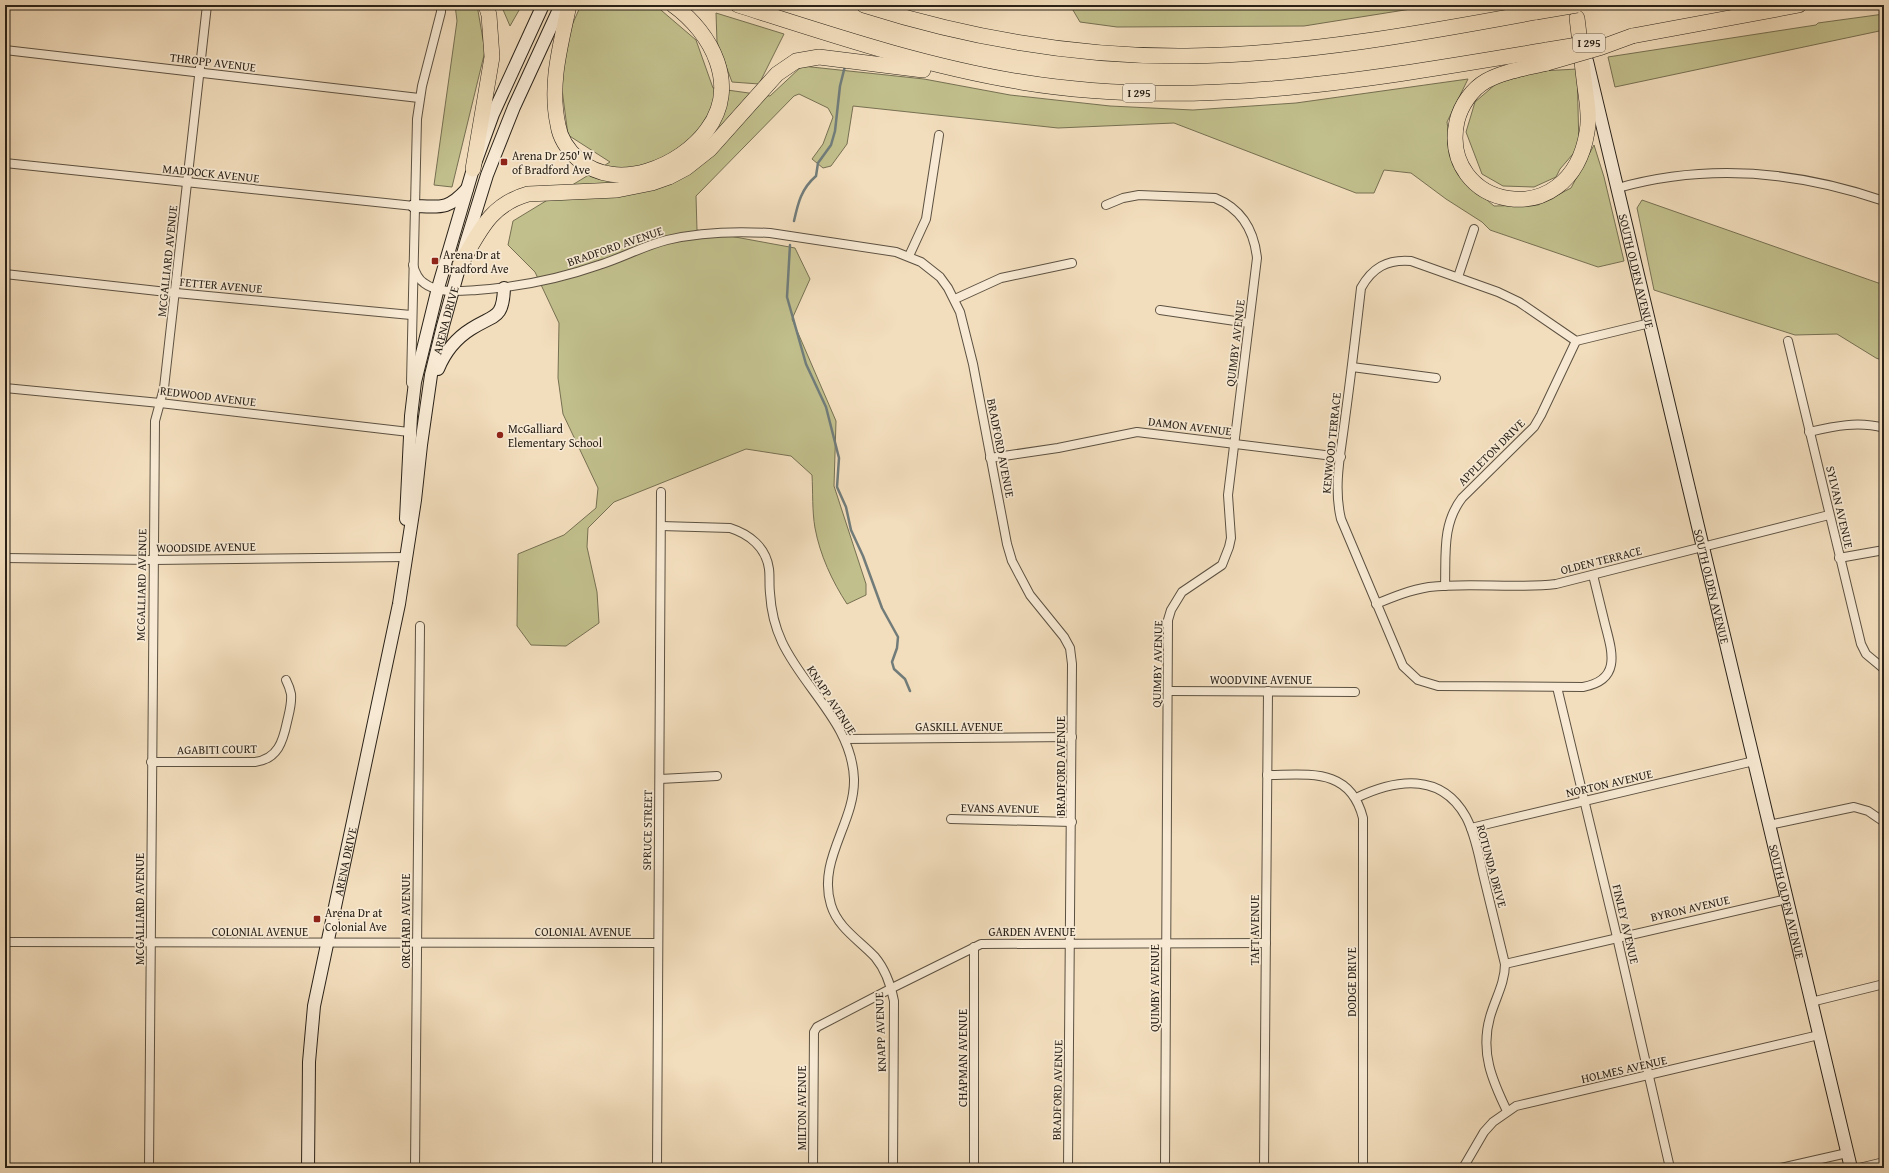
<svg xmlns="http://www.w3.org/2000/svg" width="1889" height="1173" viewBox="0 0 1889 1173" font-family="'Gentium Book Plus',serif">
  <rect width="100%" height="100%" fill="#f2ddbc"/>
  <filter id="stains"><feTurbulence type="fractalNoise" baseFrequency=".005" numOctaves="4"/><feColorMatrix values="0 0 0 0 .2 0 0 0 0 .09 0 0 0 0 .02 0 0 0 .5 -.17"/></filter>
  <radialGradient id="worn" r=".72"><stop offset=".6" stop-color="#630" stop-opacity="0"/><stop offset="1" stop-color="#630" stop-opacity=".3"/></radialGradient>
  <g fill="#c1bf8c" stroke="#767052">
    <polygon points="455,5 477,5 485,51 452,187 434,185 457,21"/>
    <polygon points="501,5 522,5 510,26"/>
    <path d="M581,5H655L696,40L713,88L770,96L802,66L924,79L1010,95L1110,106L1193,110L1296,103L1468,79L1447,122L1452,157L1474,189L1494,206L1538,205L1571,188L1594,145L1604,177L1624,261L1598,267L1490,230L1482,222L1446,199L1411,173L1384,170L1374,193H1356L1174,123L1058,128L853,106L847,144L831,166L823,168L812,159L823,144L833,117L828,108L799,94L794,96L696,196L697,230L795,248L810,279L792,319L836,421L834,486L866,584V595L847,604C832,581 820,555 815,528C812,511 813,492 812,475L791,456L746,449L614,502L588,528L587,547L597,592L599,623L566,646L531,645L517,626L518,554L564,535L596,508L598,488L563,414L558,378L559,323L535,272L508,245L513,221L610,162L568,135L560,74L572,25Z"/>
    <polygon points="1070,5 1436,5 1304,26 1117,27 1080,22"/>
    <polygon points="716,13 784,34 759,84 732,82 717,42"/>
    <polygon points="1884,14 1884,30 1615,87 1608,57 1816,25 1818,23"/>
    <polygon points="1577,69 1579,147 1560,169 1556,177 1534,187 1503,186 1482,174 1466,132 1475,102 1497,83 1541,71"/>
    <polygon points="1642,200 1884,285 1884,361 1876,358 1837,334 1795,335 1654,290 1637,208"/>
  </g>
  <g fill="none" stroke-linecap="round" stroke-linejoin="round">
    <g stroke="#717c7a" stroke-width="2.5">
      <path d="M794,221C798,203 801,189 816,176L818,163L831,145L835,131L840,86L845,66"/>
      <polyline points="790,245 787,297 806,364 826,407 839,458 837,487 846,507 851,530 863,556 882,608 898,637 897,648 892,662 894,669 905,679 910,691"/>
    </g>
    <g stroke="#5c5141" stroke-width="10">
      <g id="street">
        <polyline points="5,50 419,98"/>
        <polyline points="5,163 414,206"/>
        <path d="M1618,188C1707,163 1797,171 1884,201"/>
        <path d="M1106,205L1123,198L1139,195L1215,198C1242,209 1254,230 1257,258L1228,495L1231,538L1229,547L1222,565L1182,592L1171,610L1168,620L1165,1168"/>
        <polyline points="909,256 926,219 939,135"/>
        <path d="M413,265C415,272 418,279 424,283C438,294 460,291 477,290C518,287 559,279 599,265C622,258 643,246 667,240C700,232 735,231 770,233L896,252L921,262L940,277L948,288L960,312L973,364L1007,544L1012,561L1030,595L1064,637L1070,648L1072,664L1068,1168"/>
        <polyline points="5,274 176,293 411,315"/>
        <polyline points="1458,277 1474,229"/>
        <polyline points="955,299 1001,278 1072,263"/>
        <polyline points="1160,310 1249,323"/>
        <polyline points="1788,341 1861,644 1866,654 1884,669"/>
        <polyline points="1352,367 1436,378"/>
        <polyline points="411,383 417,119 422,86 441,12 441,5"/>
        <polyline points="5,388 160,403 409,432"/>
        <path d="M1809,432C1835,426 1858,421 1884,428"/>
        <polyline points="990,458 1058,448 1137,432 1341,457"/>
        <path d="M661,526L730,528C749,534 766,547 769,569C770,577 769,585 770,593C771,610 775,627 782,642C804,689 852,724 854,779C855,823 817,860 831,905C838,928 859,940 875,957C885,969 891,986 894,1001L893,1168"/>
        <polyline points="5,558 153,560 407,557"/>
        <polyline points="1839,558 1884,550"/>
        <path d="M1593,575C1597,591 1601,608 1605,624C1612,651 1622,680 1583,687L1438,686L1418,680L1403,666L1341,519C1333,486 1341,452 1345,419C1351,375 1356,332 1361,288C1372,268 1387,259 1411,261L1498,292L1519,302L1576,341L1650,323"/>
        <path d="M1445,586C1446,554 1442,524 1462,498L1534,427L1541,415L1576,341"/>
        <path d="M1376,604C1393,597 1410,590 1429,587C1471,582 1514,589 1556,584L1829,515"/>
        <polyline points="1557,687 1617,937 1670,1168"/>
        <polyline points="1168,691 1355,692"/>
        <polyline points="845,739 1072,737"/>
        <path d="M151,762H255C278,759 283,741 287,722C289,713 292,704 291,694C290,689 288,684 286,680"/>
        <path d="M1267,775C1309,775 1350,767 1363,818V1168"/>
        <polyline points="660,779 717,776"/>
        <path d="M1356,798C1396,779 1441,772 1466,817C1476,836 1479,858 1484,878C1491,907 1498,936 1505,964C1505,983 1495,999 1490,1017C1480,1052 1492,1080 1507,1111"/>
        <polyline points="951,819 1072,822"/>
        <polyline points="1769,825 1854,807 1868,811 1884,822"/>
        <polyline points="1471,828 1754,761"/>
        <polyline points="5,942 658,943"/>
        <polyline points="1505,964 1787,899"/>
        <polyline points="1811,1002 1884,984"/>
        <polyline points="149,1168 155,421 164,388 207,5"/>
        <polyline points="415,1168 420,626"/>
        <polyline points="657,1168 661,492"/>
        <polyline points="813,1168 814,1032 817,1027 892,988 981,944 1266,943"/>
        <polyline points="974,1168 974,947"/>
        <polyline points="1264,1168 1268,691"/>
        <polyline points="1463,1168 1484,1132 1493,1122 1516,1106 1819,1035"/>
        <polyline points="1781,1168 1847,1153"/>
        <polyline points="1859,1168 1884,1162"/>
      </g>
    </g>
    <g stroke="#2a2218" stroke-width="14">
      <g id="secondary">
        <path id="s1" d="M1587,61L1851,1168"/>
        <path d="M414,206C441,207 448,210 467,189"/>
        <path d="M438,369C445,352 455,339 471,329C494,314 503,320 504,288"/>
        <polyline points="406,519 411,416 415,382 438,288 473,169 493,114 543,5"/>
        <path id="s2" d="M308,1168L309,1062L314,1006L399,604L415,500L421,445L431,375L443,326L466,243L487,175L514,107L561,5"/>
      </g>
    </g>
    <g stroke="#2a2218" stroke-width="16">
      <g id="highway">
        <path d="M569,5C561,44 549,84 558,125C560,139 569,151 579,160C617,193 681,166 707,130C740,86 712,33 673,5"/>
        <path d="M738,5C832,35 924,66 1021,82C1197,111 1373,79 1547,50"/>
        <path d="M864,5C968,38 1077,57 1187,56C1302,55 1423,33 1536,12"/>
        <polyline points="1632,36 1799,5"/>
        <path d="M1547,63C1527,68 1504,71 1486,81C1472,89 1461,105 1457,121C1438,208 1570,237 1587,132C1590,117 1587,102 1585,87C1582,64 1580,41 1577,18"/>
        <polyline points="473,169 492,57 489,15 486,5"/>
        <path d="M460,265C479,233 489,205 528,194L617,190L652,183L669,177L686,168L710,149L777,74L796,61L819,57L923,70"/>
      </g>
    </g>
    <use href="#street" stroke="#f7e9d3" stroke-width="8"/>
    <use href="#secondary" stroke="#f7e9d3" stroke-width="12"/>
    <use href="#highway" stroke="#f2ddbc" stroke-width="15"/>
    <g stroke="#2a2218" stroke-width="16" stroke-linecap="butt">
      <g id="highway-bridge">
        <polyline points="1536,12 1577,5"/>
        <polyline points="1547,50 1590,43"/>
        <polyline points="1547,63 1602,47 1632,36"/>
      </g>
    </g>
    <use href="#highway-bridge" stroke="#f2ddbc" stroke-width="15"/>
  </g>
  <g fill="#8f2418" stroke="#f7e9d3" stroke-width="1.5">
    <rect x="500" y="158" width="8" height="8" rx="2"/>
    <rect x="431" y="257" width="8" height="8" rx="2"/>
    <circle cx="500" cy="435" r="4"/>
    <rect x="313" y="915" width="8" height="8" rx="2"/>
  </g>
  <g text-anchor="middle" dominant-baseline="central" stroke-width="3.5" stroke-linejoin="round" paint-order="stroke">
    <g fill="#f7e9d3" stroke="#685e50" stroke-width="1">
      <rect x="1573" y="34" width="32" height="18" rx="3"/>
      <rect x="1123" y="84" width="32" height="18" rx="3"/>
    </g>
    <g font-size="11" font-weight="bold" fill="#2a2218">
      <text x="1589" y="43">I 295</text>
      <text x="1139" y="93">I 295</text>
    </g>
    <g font-size="12" fill="#2a2218" stroke="#f7e9d3">
      <text transform="translate(213 62) rotate(7)">THROPP AVENUE</text>
      <text transform="translate(211 173) rotate(6)">MADDOCK AVENUE</text>
      <text transform="translate(615 246) rotate(-19)">BRADFORD AVENUE</text>
      <text transform="translate(167 261) rotate(-84)">MCGALLIARD AVENUE</text>
      <text stroke="none"><textPath href="#s1" startOffset="216">SOUTH OLDEN AVENUE</textPath></text>
      <text transform="translate(221 285) rotate(5)">FETTER AVENUE</text>
      <text stroke="none"><textPath href="#s2" startOffset="861">ARENA DRIVE</textPath></text>
      <text transform="translate(1235 343) rotate(-83)">QUIMBY AVENUE</text>
      <text transform="translate(208 396) rotate(7)">REDWOOD AVENUE</text>
      <text transform="translate(1190 426) rotate(7)">DAMON AVENUE</text>
      <text transform="translate(1331 443) rotate(-84)">KENWOOD TERRACE</text>
      <text transform="translate(1001 448) rotate(79)">BRADFORD AVENUE</text>
      <text transform="translate(1491 452) rotate(-45)">APPLETON DRIVE</text>
      <text transform="translate(1840 507) rotate(77)">SYLVAN AVENUE</text>
      <text transform="translate(206 547) rotate(-1)">WOODSIDE AVENUE</text>
      <text transform="translate(1601 560) rotate(-14)">OLDEN TERRACE</text>
      <text transform="translate(141 585) rotate(-89)">MCGALLIARD AVENUE</text>
      <text stroke="none"><textPath href="#s1" startOffset="540">SOUTH OLDEN AVENUE</textPath></text>
      <text transform="translate(1157 664) rotate(-89)">QUIMBY AVENUE</text>
      <text x="1261" y="679">WOODVINE AVENUE</text>
      <text transform="translate(832 700) rotate(57)">KNAPP AVENUE</text>
      <text x="959" y="726">GASKILL AVENUE</text>
      <text transform="translate(217 749) rotate(-1)">AGABITI COURT</text>
      <text transform="translate(1060 766) rotate(-90)">BRADFORD AVENUE</text>
      <text transform="translate(1609 783) rotate(-13)">NORTON AVENUE</text>
      <text transform="translate(1000 808) rotate(1)">EVANS AVENUE</text>
      <text transform="translate(647 830) rotate(-89)">SPRUCE STREET</text>
      <text stroke="none"><textPath href="#s2" startOffset="310">ARENA DRIVE</textPath></text>
      <text transform="translate(1492 866) rotate(75)">ROTUNDA DRIVE</text>
      <text stroke="none"><textPath href="#s1" startOffset="864">SOUTH OLDEN AVENUE</textPath></text>
      <text transform="translate(1690 908) rotate(-13)">BYRON AVENUE</text>
      <text transform="translate(139 909) rotate(-90)">MCGALLIARD AVENUE</text>
      <text transform="translate(405 921) rotate(-90)">ORCHARD AVENUE</text>
      <text transform="translate(1626 924) rotate(77)">FINLEY AVENUE</text>
      <text transform="translate(1254 930) rotate(-90)">TAFT AVENUE</text>
      <text x="260" y="931">COLONIAL AVENUE</text>
      <text x="583" y="931">COLONIAL AVENUE</text>
      <text x="1032" y="931">GARDEN AVENUE</text>
      <text transform="translate(1351 982) rotate(-90)">DODGE DRIVE</text>
      <text transform="translate(1154 988) rotate(-90)">QUIMBY AVENUE</text>
      <text transform="translate(880 1032) rotate(-92)">KNAPP AVENUE</text>
      <text transform="translate(962 1058) rotate(-90)">CHAPMAN AVENUE</text>
      <text transform="translate(1624 1069) rotate(-13)">HOLMES AVENUE</text>
      <text transform="translate(1057 1090) rotate(-89)">BRADFORD AVENUE</text>
      <text transform="translate(801 1108) rotate(-90)">MILTON AVENUE</text>
    </g>
    <g font-size="12" fill="#2a2218" stroke="#f7e9d3" text-anchor="start">
      <text x="512" y="155">Arena Dr 250' W<tspan x="512" dy="14">of Bradford Ave</tspan></text>
      <text x="443" y="254">Arena Dr at<tspan x="443" dy="14">Bradford Ave</tspan></text>
      <text x="508" y="428">McGalliard<tspan x="508" dy="14">Elementary School</tspan></text>
      <text x="325" y="912">Arena Dr at<tspan x="325" dy="14">Colonial Ave</tspan></text>
    </g>
  </g>
  <rect width="1889" height="1173" fill="none" stroke="#f2ddbc" stroke-width="20"/>
  <rect x="6" y="6" width="1877" height="1161" fill="none" stroke="#2a2218" stroke-width="2"/>
  <rect x="10" y="10" width="1869" height="1153" fill="none" stroke="#2a2218"/>
  <rect width="100%" height="100%" filter="url(#stains)"/>
  <rect width="100%" height="100%" fill="url(#worn)"/>
</svg>
